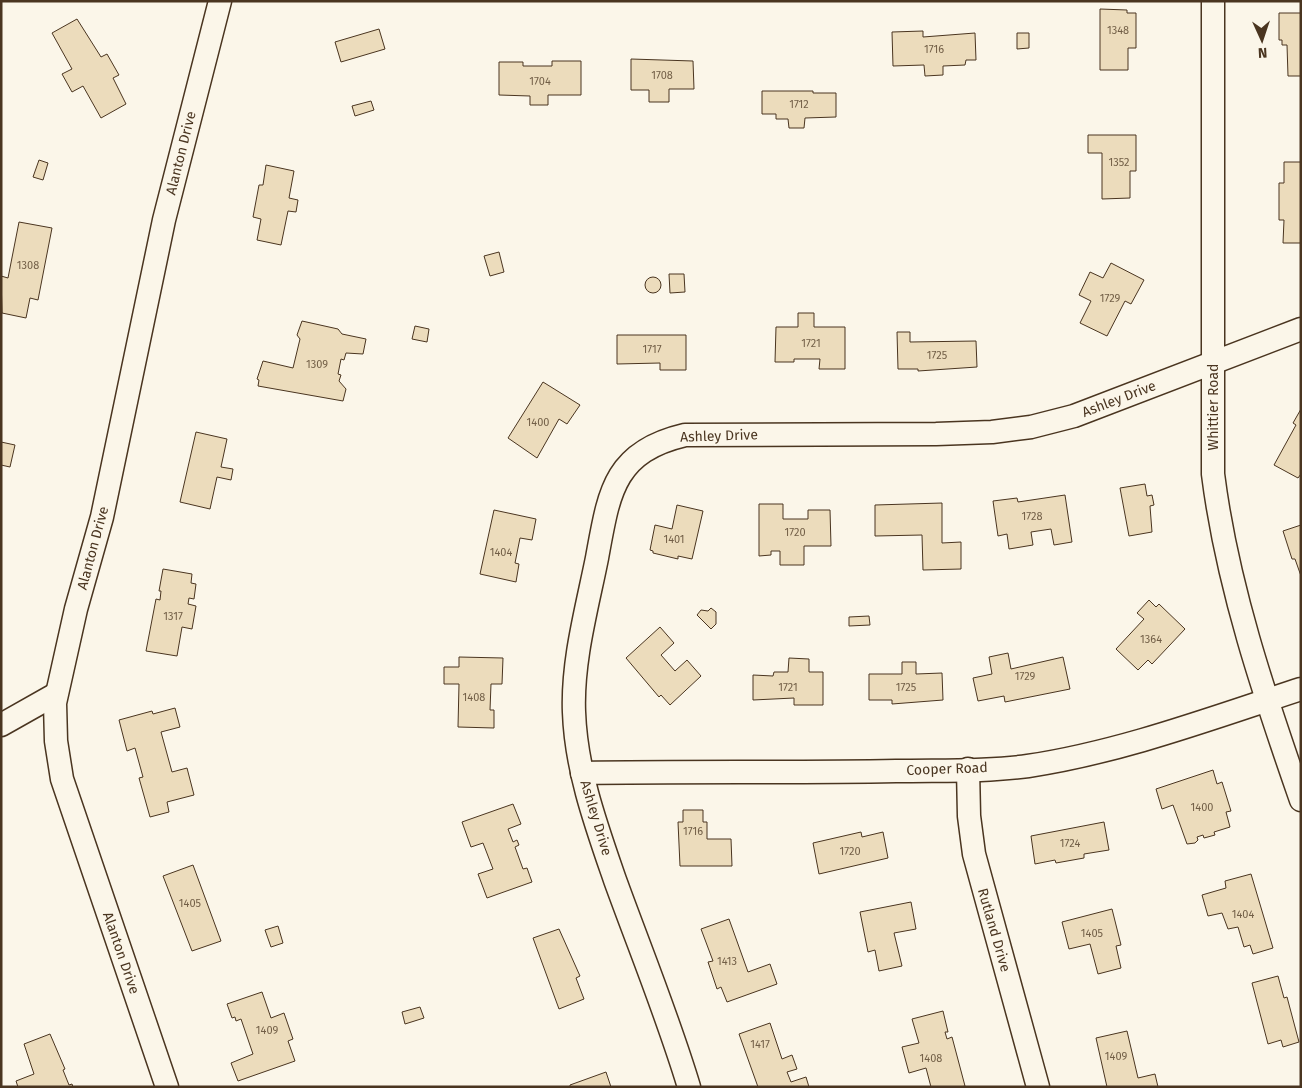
<svg xmlns="http://www.w3.org/2000/svg" width="1302" height="1088" viewBox="0 0 1302 1088" font-family="'Fira Sans',sans-serif">
  <rect width="100%" height="100%" fill="#fbf6e9"/>
  <g fill="#ecdcbc" stroke="#4a3520">
    <polygon points="1100,9 1127,10 1127,13 1136,13 1136,48 1128,48 1128,70 1100,70"/>
    <polygon points="1279,13 1301,13 1301,76 1288,76 1287,45 1282,45 1282,40 1279,40"/>
    <polygon points="77,19 101,57 107,54 119,75 113,78 126,104 101,118 83,86 72,92 62,74 72,69 52,33"/>
    <polygon points="379,29 385,49 341,62 335,42"/>
    <polygon points="923,31 923,37 975,33 976,60 966,60 965,65 943,66 943,75 925,76 924,65 893,66 892,32"/>
    <polygon points="1017,33 1029,33 1029,48 1017,49"/>
    <polygon points="631,59 693,61 694,89 669,89 669,102 649,102 649,90 631,90"/>
    <polygon points="552,61 581,61 581,95 548,95 548,105 530,105 530,96 499,95 499,62 523,62 523,66 552,66"/>
    <polygon points="762,91 813,91 813,93 836,93 836,117 805,118 804,128 789,128 788,119 776,119 776,114 762,114"/>
    <polygon points="371,101 374,110 355,116 352,106"/>
    <polygon points="1088,135 1136,135 1136,171 1130,171 1130,198 1102,199 1102,153 1088,153"/>
    <polygon points="39,160 48,163 43,180 33,177"/>
    <polygon points="1284,162 1301,162 1301,243 1283,243 1284,220 1279,220 1279,183 1284,183"/>
    <polygon points="266,165 294,171 289,198 298,200 296,212 288,211 281,245 257,240 261,219 253,217 259,185 263,185"/>
    <polygon points="19,222 52,228 38,300 30,298 26,318 2,313 1,276 8,278"/>
    <polygon points="499,252 504,272 490,276 484,256"/>
    <polygon points="1111,263 1144,280 1131,304 1125,301 1107,336 1080,323 1091,301 1079,295 1090,272 1103,278"/>
    <polygon points="669,274 684,274 685,292 670,293"/>
    <circle cx="653" cy="285" r="8"/>
    <polygon points="798,313 814,313 814,327 845,327 845,369 819,369 820,359 794,359 794,362 775,362 776,327 798,327"/>
    <polygon points="302,321 338,329 342,334 366,339 363,354 346,353 344,360 341,359 338,374 341,375 339,381 346,389 343,401 258,386 259,380 257,379 263,361 293,368 300,339 297,335"/>
    <polygon points="415,326 429,329 427,342 412,339"/>
    <polygon points="897,332 910,332 910,342 976,341 977,367 918,371 918,369 898,369"/>
    <polygon points="617,335 686,335 686,370 660,370 660,363 617,364"/>
    <polygon points="543,382 580,405 567,424 559,419 537,458 508,438"/>
    <polygon points="1301,409 1301,474 1298,478 1274,465 1296,425 1293,423"/>
    <polygon points="196,432 227,439 221,467 233,469 231,480 217,477 210,509 180,502"/>
    <polygon points="1,442 15,445 10,467 1,465"/>
    <polygon points="1145,484 1147,496 1152,495 1154,505 1150,506 1152,532 1129,536 1120,488"/>
    <polygon points="1065,495 1072,542 1054,545 1051,529 1031,532 1033,545 1009,549 1007,534 998,536 993,501 1017,498 1018,502"/>
    <polygon points="942,503 942,543 961,542 961,569 923,570 922,535 875,536 875,505"/>
    <polygon points="759,504 783,504 783,519 808,519 808,510 830,510 831,546 804,546 804,565 780,565 780,551 771,551 771,555 759,556"/>
    <polygon points="677,505 703,511 692,559 678,556 678,559 653,553 653,551 650,550 655,525 672,529"/>
    <polygon points="494,510 536,519 532,540 520,538 515,563 519,564 516,582 480,574"/>
    <polygon points="1301,525 1301,576 1295,559 1292,559 1283,531"/>
    <polygon points="163,569 192,574 191,583 196,584 194,599 189,598 188,604 196,606 192,629 182,627 177,656 146,651 156,599 160,600 161,591 159,591"/>
    <polygon points="1149,600 1156,607 1159,604 1185,629 1152,664 1148,660 1138,670 1116,649 1144,619 1137,613"/>
    <polygon points="711,608 716,612 716,624 711,629 697,615 701,610 708,611"/>
    <polygon points="869,616 870,625 849,626 849,617"/>
    <polygon points="660,627 674,643 661,655 675,671 687,660 701,676 670,705 661,695 659,697 626,658"/>
    <polygon points="1008,653 1011,669 1063,657 1070,689 1005,702 1004,696 978,701 973,678 992,674 989,657"/>
    <polygon points="459,657 503,658 502,684 491,684 490,710 494,710 494,728 458,727 459,684 444,684 444,667 459,667"/>
    <polygon points="789,658 809,659 809,672 823,672 823,705 794,705 794,698 753,700 753,675 773,676 774,672 788,672"/>
    <polygon points="902,662 916,662 916,674 942,673 943,700 892,704 892,700 869,700 869,674 902,674"/>
    <polygon points="175,708 180,727 161,732 172,772 187,768 194,795 167,802 169,812 150,817 139,778 143,777 135,748 127,751 119,720 152,711 153,714"/>
    <polygon points="1213,770 1217,784 1222,782 1231,811 1226,812 1230,827 1214,832 1215,835 1204,838 1203,835 1197,837 1198,840 1195,843 1187,844 1173,805 1162,809 1156,789"/>
    <polygon points="513,804 521,824 508,829 513,842 517,840 519,845 515,847 523,869 527,868 532,882 487,898 478,874 493,869 483,843 471,847 462,822"/>
    <polygon points="683,810 703,810 703,822 707,822 707,839 731,839 732,866 680,866 678,822 683,822"/>
    <polygon points="1104,822 1109,850 1084,854 1084,858 1056,863 1055,860 1035,864 1031,836"/>
    <polygon points="861,832 862,837 883,832 888,858 819,874 813,843"/>
    <polygon points="193,865 221,941 192,951 163,876"/>
    <polygon points="1251,874 1273,948 1253,954 1250,945 1244,947 1238,927 1228,929 1222,913 1208,916 1202,895 1226,888 1225,881"/>
    <polygon points="911,902 916,929 894,933 902,966 879,971 875,950 868,952 860,912"/>
    <polygon points="1112,909 1121,945 1116,946 1121,968 1098,974 1090,944 1069,949 1062,922"/>
    <polygon points="729,919 748,972 770,964 777,984 727,1002 721,987 717,989 708,962 713,961 701,929"/>
    <polygon points="278,926 283,943 271,947 265,930"/>
    <polygon points="559,929 580,976 576,978 584,999 559,1009 533,938"/>
    <polygon points="1278,976 1284,998 1287,997 1299,1042 1283,1047 1281,1040 1268,1044 1252,983"/>
    <polygon points="262,992 271,1018 284,1013 293,1039 288,1041 295,1061 238,1081 231,1063 253,1054 241,1019 236,1021 235,1017 232,1018 227,1004"/>
    <polygon points="420,1007 424,1018 405,1024 402,1012"/>
    <polygon points="943,1011 948,1032 945,1032 947,1039 952,1037 965,1086 961,1087 931,1087 926,1068 909,1073 902,1047 919,1043 912,1019"/>
    <polygon points="770,1023 782,1059 792,1055 797,1069 787,1072 791,1082 806,1077 809,1087 758,1087 739,1034"/>
    <polygon points="1127,1031 1138,1078 1155,1074 1158,1087 1107,1087 1096,1038"/>
    <polygon points="50,1034 65,1069 63,1070 69,1085 72,1084 73,1087 18,1087 16,1081 34,1074 24,1044"/>
    <polygon points="606,1072 611,1087 570,1087 570,1085"/>
  </g>
  <g fill="none" stroke-linecap="round" stroke-linejoin="round">
    <g stroke="#4a3520" stroke-width="25">
      <g id="minor">
        <path d="M1213,1V474C1227,585 1264,694 1301,800"/>
        <polyline points="1,725 56,694"/>
        <polyline points="968,769 969,816 974,854 1038,1087"/>
        <path d="M582,773C687,771 791,773 896,771C939,770 985,772 1028,766C1121,752 1212,718 1301,689"/>
        <polyline points="167,1087 62,779 56,741 55,703 76,609 102,517 164,220 220,1"/>
        <path d="M689,1087C668,1017 640,949 615,880C596,825 576,770 574,712C572,661 587,608 597,558C609,493 613,452 685,435L936,434L992,432L1031,427L1074,416L1301,329"/>
      </g>
    </g>
    <use href="#minor" stroke="#fbf6e9" stroke-width="22"/>
  </g>
  <g text-anchor="middle" dominant-baseline="central" stroke-width="4" stroke-linejoin="round" paint-order="stroke">
    <g font-size="11" fill="#725f47">
      <text x="1118" y="30">1348</text>
      <text x="934" y="49">1716</text>
      <text x="662" y="75">1708</text>
      <text x="540" y="81">1704</text>
      <text x="799" y="104">1712</text>
      <text x="1119" y="162">1352</text>
      <text x="28" y="265">1308</text>
      <text x="1110" y="298">1729</text>
      <text x="811" y="343">1721</text>
      <text x="652" y="349">1717</text>
      <text x="937" y="355">1725</text>
      <text x="317" y="364">1309</text>
      <text x="538" y="422">1400</text>
      <text x="1032" y="516">1728</text>
      <text x="795" y="532">1720</text>
      <text x="674" y="539">1401</text>
      <text x="501" y="552">1404</text>
      <text x="173" y="616">1317</text>
      <text x="1151" y="639">1364</text>
      <text x="1025" y="676">1729</text>
      <text x="788" y="687">1721</text>
      <text x="906" y="687">1725</text>
      <text x="474" y="697">1408</text>
      <text x="1202" y="807">1400</text>
      <text x="693" y="831">1716</text>
      <text x="1070" y="843">1724</text>
      <text x="850" y="851">1720</text>
      <text x="190" y="903">1405</text>
      <text x="1243" y="914">1404</text>
      <text x="1092" y="933">1405</text>
      <text x="727" y="961">1413</text>
      <text x="267" y="1030">1409</text>
      <text x="760" y="1044">1417</text>
      <text x="1116" y="1056">1409</text>
      <text x="931" y="1058">1408</text>
    </g>
    <g font-size="14" fill="#4a3520" stroke="#fbf6e9">
      <text transform="translate(181 153) rotate(-76)">Alanton Drive</text>
      <text transform="translate(1119 399) rotate(-21)">Ashley Drive</text>
      <text transform="translate(1213 407) rotate(-90)">Whittier Road</text>
      <text transform="translate(719 436) rotate(-2)">Ashley Drive</text>
      <text transform="translate(93 548) rotate(-75)">Alanton Drive</text>
      <text transform="translate(947 769) rotate(-2)">Cooper Road</text>
      <text transform="translate(596 818) rotate(73)">Ashley Drive</text>
      <text transform="translate(994 930) rotate(74)">Rutland Drive</text>
      <text transform="translate(121 953) rotate(71)">Alanton Drive</text>
    </g>
  </g>
  <rect width="1302" height="1088" fill="none" stroke="#4a3520" stroke-width="5"/>
  <g transform="translate(1262 40) rotate(177)" stroke="#fbf6e9" stroke-width="4" paint-order="stroke">
  <path d="M0-4L9 19L0 12L-9 19Z" fill="#4a3520"/>
  <text y="-8" font-size="14" font-weight="bold" text-anchor="middle" fill="#4a3520">N</text>
  </g>
</svg>
